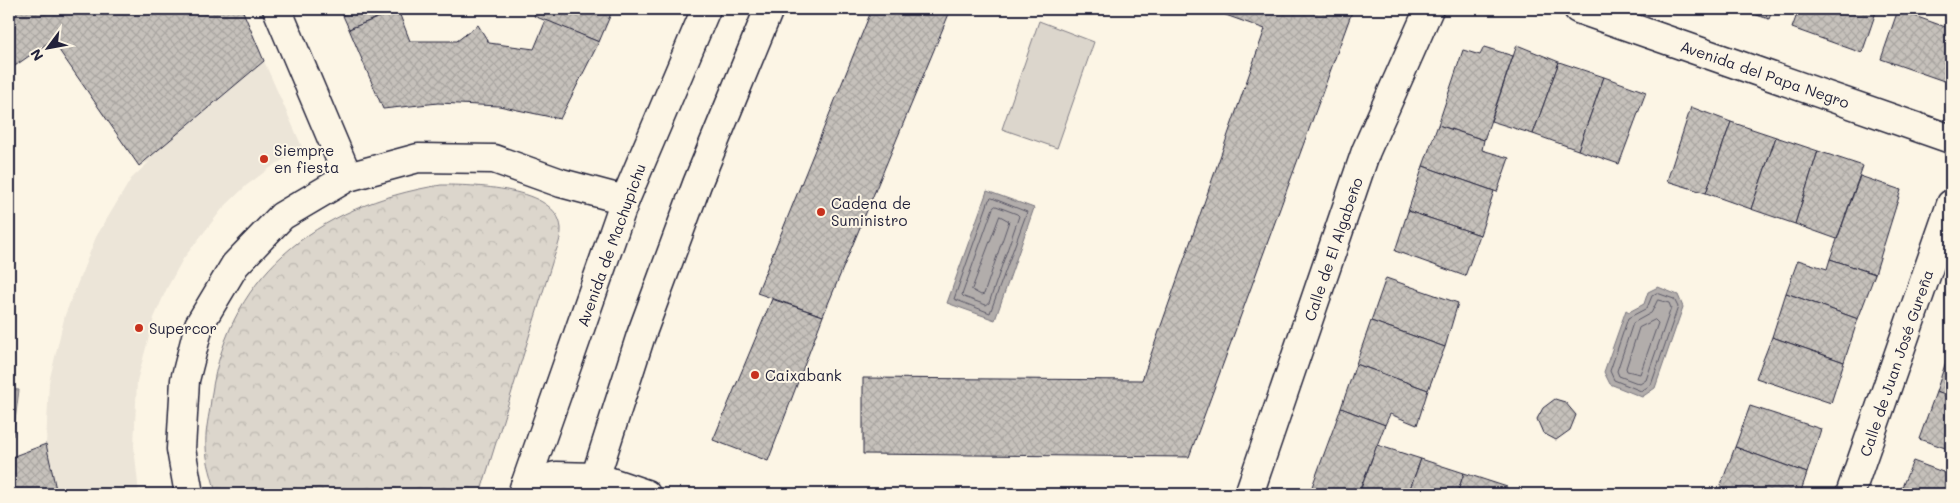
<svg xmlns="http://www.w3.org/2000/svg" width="1960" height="503" viewBox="0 0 1960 503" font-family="Mali,sans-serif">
  <defs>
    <pattern id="forest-crowns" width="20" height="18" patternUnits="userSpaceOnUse" patternTransform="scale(1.25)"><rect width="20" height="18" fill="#dcd6cc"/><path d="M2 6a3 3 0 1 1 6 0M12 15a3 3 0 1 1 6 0" fill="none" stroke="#bcb7b0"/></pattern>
    <pattern id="building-cross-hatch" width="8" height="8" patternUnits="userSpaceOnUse" patternTransform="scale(1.25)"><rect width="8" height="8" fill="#c6c1bb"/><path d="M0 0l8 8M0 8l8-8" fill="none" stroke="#aaa6a2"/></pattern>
  </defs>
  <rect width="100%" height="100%" fill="#fcf5e5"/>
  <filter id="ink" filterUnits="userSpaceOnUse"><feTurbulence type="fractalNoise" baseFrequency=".02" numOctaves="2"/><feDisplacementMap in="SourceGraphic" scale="10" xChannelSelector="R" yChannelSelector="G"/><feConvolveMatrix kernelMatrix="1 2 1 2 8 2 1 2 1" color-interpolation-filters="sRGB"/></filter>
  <g filter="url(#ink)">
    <polygon fill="#ece5d8" points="264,61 303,149 274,165 247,185 223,208 183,259 167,288 154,318 137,381 134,446 139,494 57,494 46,444 49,382 65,315 96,237 131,179 149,162 139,166"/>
    <polygon fill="#dcd6cc" stroke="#7f7c84" points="1039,21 1094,42 1057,148 1002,129"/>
    <path fill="url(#forest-crowns)" stroke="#7f7c84" d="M441,185C470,185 557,186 561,228C562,239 554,255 551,266L480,494H216C213,479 206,462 206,446C205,434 208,420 210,408C223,276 316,205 441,185Z"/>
    <g fill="#b2adab" stroke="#78757e">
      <polygon points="987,191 1034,208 995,320 947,303"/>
      <polygon points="1658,287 1678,295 1683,307 1655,388 1642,397 1610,384 1604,372 1626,310 1629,312 1644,304 1648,292"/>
      <polygon points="9,389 19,390 13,436 9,435"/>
    </g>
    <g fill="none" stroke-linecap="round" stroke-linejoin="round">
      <g stroke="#5c5a68" stroke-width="1">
        <polygon points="992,198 1027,212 990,313 954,299 989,200"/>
        <polygon points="996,206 1017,214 1019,216 989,303 986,305 964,297 962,295 993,208"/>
        <polygon points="1000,216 1009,221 984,294 981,295 972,290"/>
        <polygon points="1657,293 1674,299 1678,307 1651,385 1641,391 1614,380 1610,371 1628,318 1647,308 1652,296"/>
        <polygon points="1658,300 1669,303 1671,308 1646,380 1640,384 1619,376 1617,371 1633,323 1651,313"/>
        <polygon points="1655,320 1658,323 1640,374 1627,371 1626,368 1639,328"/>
      </g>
    </g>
    <g fill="url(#building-cross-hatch)" stroke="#22223b">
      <polygon points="9,9 242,9 264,61 139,166 52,40 9,70"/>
      <polygon points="340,9 400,9 349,29"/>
      <polygon points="537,9 613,9 599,42 534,16"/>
      <polygon points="872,9 951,9 823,316 757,293"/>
      <polygon points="1209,9 1353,9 1189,457 863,454 863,378 1142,380 1265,29"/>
      <polygon points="1738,9 1773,9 1769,19"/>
      <polygon points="1799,9 1877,9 1862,53 1792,28"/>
      <polygon points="398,10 410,41 457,41 478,25 489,43 534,49 546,20 599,42 560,119 499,106 438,103 383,109 349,29"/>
      <polygon points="1898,10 1951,29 1951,60 1944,81 1881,59"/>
      <polygon points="1517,45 1559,62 1533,134 1491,121"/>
      <polygon points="1484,47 1513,56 1484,140 1438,125 1463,50 1480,55"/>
      <polygon points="1559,62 1604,77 1578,150 1533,134"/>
      <polygon points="1604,77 1646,92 1619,164 1578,150"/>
      <polygon points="1691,107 1731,122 1706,193 1667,181"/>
      <polygon points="1731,122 1776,137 1751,209 1706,193"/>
      <polygon points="1438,125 1484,140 1482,150 1509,158 1497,192 1423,166"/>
      <polygon points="1776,137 1818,151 1795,224 1751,209"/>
      <polygon points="1818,151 1863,166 1837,239 1795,224"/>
      <polygon points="1423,166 1494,191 1480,235 1408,211"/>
      <polygon points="1860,176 1901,190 1875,274 1830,259"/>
      <polygon points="1408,211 1480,235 1465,276 1395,251"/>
      <polygon points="1830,259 1875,274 1858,319 1786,293 1798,260 1827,269"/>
      <polygon points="1386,278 1458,303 1445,347 1371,321"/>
      <polygon points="1786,293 1858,319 1844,362 1772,337"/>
      <polygon points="772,299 823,316 768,461 713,440"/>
      <polygon points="1371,321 1445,347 1428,390 1356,364"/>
      <polygon points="1772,337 1844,362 1831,403 1756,378"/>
      <polygon points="1950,349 1951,350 1951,397 1936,392"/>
      <polygon points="1356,364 1428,390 1417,425 1390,414 1385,425 1341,408"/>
      <polygon points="1936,392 1951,397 1951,450 1919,439"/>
      <polygon points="1555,399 1565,402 1576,415 1570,430 1556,440 1543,433 1537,419 1543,408"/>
      <polygon points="1750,406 1821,429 1807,473 1735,447"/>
      <polygon points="1341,408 1385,425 1358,494 1316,494 1310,492"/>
      <polygon points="46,444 57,494 9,494 9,458"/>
      <polygon points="1377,445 1421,459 1408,494 1359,494"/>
      <polygon points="1735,447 1807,473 1800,494 1730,494 1719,490"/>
      <polygon points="1421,459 1464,473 1457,494 1408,494"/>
      <polygon points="1913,461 1951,475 1951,494 1899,494"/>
      <polygon points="1464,473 1507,487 1505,494 1457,494"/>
    </g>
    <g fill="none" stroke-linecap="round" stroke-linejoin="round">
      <g stroke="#22223b" stroke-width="31">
        <g id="street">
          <polyline points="277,9 348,177"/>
          <polyline points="1578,9 1951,139"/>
          <polyline points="525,485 556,476 596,477 646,494"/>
          <polyline points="189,494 181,449 185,380 199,325 235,265 282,216 348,177 418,158 494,159 561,183 625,200"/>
          <polyline points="1249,494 1366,151 1429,9"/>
          <polyline points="1850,494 1951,204"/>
        </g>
      </g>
      <g stroke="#22223b" stroke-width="31">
        <g id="secondary">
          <polyline points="522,494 625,200 706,9"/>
          <polyline points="590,494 640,338 697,184 769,9"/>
        </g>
      </g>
      <use href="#street" stroke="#fcf5e5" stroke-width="28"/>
      <use href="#secondary" stroke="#fcf5e5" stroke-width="28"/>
    </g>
  </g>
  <g fill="#c8321e" stroke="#fcf5e5" stroke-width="2">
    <circle cx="264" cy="159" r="5"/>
    <circle cx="821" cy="212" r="5"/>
    <circle cx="139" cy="328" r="5"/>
    <circle cx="755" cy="375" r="5"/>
  </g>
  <g text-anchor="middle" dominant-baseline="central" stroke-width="4" stroke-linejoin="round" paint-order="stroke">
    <g font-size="15" fill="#22223b" stroke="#fcf5e5">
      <text transform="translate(1765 74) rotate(19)">Avenida del Papa Negro</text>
      <text transform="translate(611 245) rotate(-70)">Avenida de Machupichu</text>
      <text transform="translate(1333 249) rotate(-71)">Calle de El Algabeño</text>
      <text transform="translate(1896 363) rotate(-71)">Calle de Juan José Gureña</text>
    </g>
    <g font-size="15" fill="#22223b" stroke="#fcf5e5" text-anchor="start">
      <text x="274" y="150">Siempre<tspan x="274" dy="17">en fiesta</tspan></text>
      <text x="831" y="203">Cadena de<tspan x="831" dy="17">Suministro</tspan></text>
      <text x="149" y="328">Supercor</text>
      <text x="765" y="375">Caixabank</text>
    </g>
  </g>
  <rect width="1960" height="503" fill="none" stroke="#fcf5e5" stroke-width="30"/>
  <rect x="15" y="15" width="1930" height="473" fill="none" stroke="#22223b" stroke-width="2" filter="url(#ink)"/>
  <g transform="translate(48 48) rotate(238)" stroke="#fcf5e5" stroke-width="4" paint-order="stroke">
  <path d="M0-4L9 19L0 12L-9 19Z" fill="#22223b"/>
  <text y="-8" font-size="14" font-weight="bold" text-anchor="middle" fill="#22223b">N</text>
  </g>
</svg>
